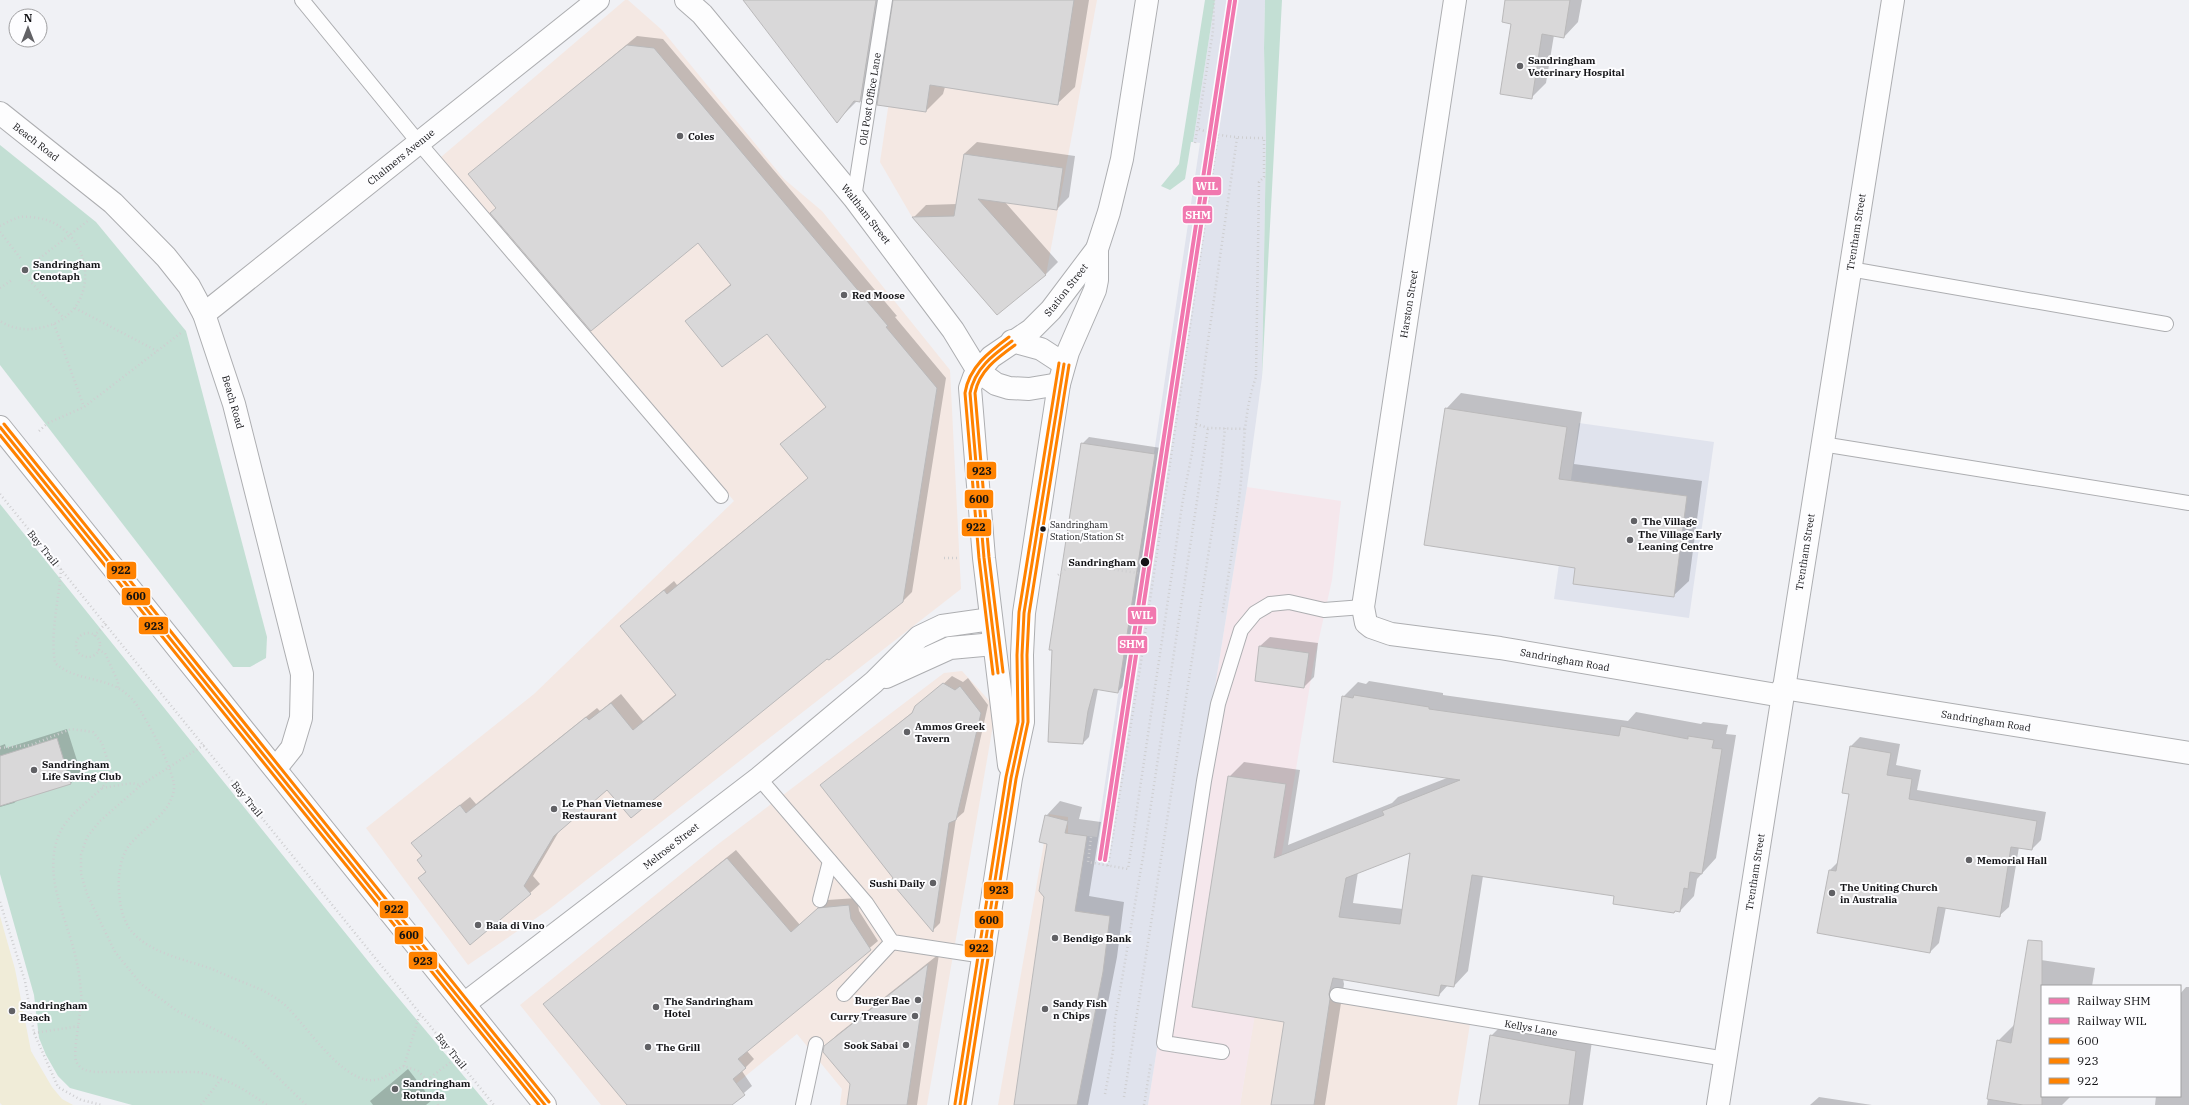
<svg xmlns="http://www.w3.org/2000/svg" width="2189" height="1105" viewBox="0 0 2189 1105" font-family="'IBM Plex Serif',serif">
  <rect width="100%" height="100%" fill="#f0f1f5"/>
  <g fill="#f4e8e3">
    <polygon points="625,0 628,0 662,30 784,179 822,211 950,370 961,589 548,910 468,965 366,828 534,694 734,501 709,471 586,350 441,157"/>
    <polygon points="904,0 1097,0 1046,275 997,315 912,217 880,162"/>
    <polygon points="962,671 996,708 927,1105 840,1105 842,1089 797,1034 710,1105 601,1105 520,1005 717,845 944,673"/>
    <polygon points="1049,814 1068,817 1068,833 1087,836 1079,887 1110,916 1103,972 1077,1105 998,1105"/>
    <polygon points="1259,986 1470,1024 1457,1105 1240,1105"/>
  </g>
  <polygon fill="#f5e7ec" points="1247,487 1341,501 1332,580 1314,661 1240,1105 1148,1105"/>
  <g fill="#e0e3ed">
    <polygon points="1215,0 1265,0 1264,48 1266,142 1262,377 1247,487 1148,1105 1077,1105 1103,972 1110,916 1072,910 1079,887 1087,836 1097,837 1200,143 1193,142"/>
    <polygon points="1579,423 1714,442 1689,618 1554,599"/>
  </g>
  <g fill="#c3dfd4">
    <polygon points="1205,0 1215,0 1193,142 1191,142 1185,179 1170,190 1161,186 1179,164"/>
    <polygon points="1265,0 1282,0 1262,377 1266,142 1264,48"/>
    <polygon points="0,145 96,222 186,331 267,637 266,658 250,667 233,667 0,365"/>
    <polygon points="0,504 380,976 488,1105 132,1105 70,1088 58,1076 46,1055 39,1038 34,995 0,874"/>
  </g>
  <polygon fill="#f0ecd8" points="0,916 15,969 31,1051 52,1087 62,1099 73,1105 2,1105 0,1103"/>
  <g fill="#0003" fill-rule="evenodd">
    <polygon points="744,0 891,0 877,84 860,101 857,101 837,121"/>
    <polygon points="894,0 1089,0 1075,87 1057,104 945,87 943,94 926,111"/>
    <polygon points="1506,0 1582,0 1578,22 1564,37 1554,35 1546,83 1531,98"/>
    <polygon points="637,36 663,39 897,316 895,317 946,378 912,592 902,602 827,657 608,788 561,828 533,876 540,884 530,893 419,878 426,871 423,855 412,843 470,797 476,804 597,708 600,711 621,694 643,721 676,694 621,626 674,581 677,585 808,478 781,444 827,406 767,333 686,321 731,284 698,242 497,208 469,175"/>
    <polygon points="977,142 1075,156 1069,197 1057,209 1004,201 1058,262 1046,274 997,313 914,217 926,205 957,204 964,154"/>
    <polygon points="1461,393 1582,412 1574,464 1702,481 1689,581 1673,596 1576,568 1446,409"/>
    <polygon points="1089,437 1161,448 1124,685 1118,692 1098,689 1089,737 1083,743 1053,650 1082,444"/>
    <polygon points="1270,637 1318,643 1314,677 1304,687 1260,646"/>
    <polygon points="952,676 963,682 968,678 988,705 964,812 956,819 940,923 933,930 894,878 822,785 914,711"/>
    <path d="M1369,681L1443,693V695L1628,721L1636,712L1701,724L1703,722L1728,725L1726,734L1736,735L1716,858L1697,879L1694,896L1680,911L1615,895L1483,876L1468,971L1454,986L1448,985L1439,995L1343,979L1344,984L1325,1105H1272L1285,1021L1229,777L1244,762L1300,770L1288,845L1392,803L1398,797L1447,778L1343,697L1358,682L1366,684ZM1411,851L1403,909L1353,903L1358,872Z"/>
    <polygon points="67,729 81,773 71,783 18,800 14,803 0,807 0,746 5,744 6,748"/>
    <polygon points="1860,737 1900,744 1896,765 1921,770 1917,790 2046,812 2041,840 2032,849 2019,847 2009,907 1999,916 1946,907 1939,943 1930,952 1830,870 1838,862 1850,793 1851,746"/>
    <polygon points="1060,801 1082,807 1079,819 1101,822 1089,896 1124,902 1117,957 1088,1105 1015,1105 1045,896 1048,843 1046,816"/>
    <polygon points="736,850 800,925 827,900 857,898 859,911 878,941 747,1051 754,1059 742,1071 752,1086 730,1105 629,1105 544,1004"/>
    <polygon points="939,954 917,1105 848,1105 851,1084 825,1046 838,1034"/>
    <polygon points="2041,960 2095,968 2092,986 2042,986 2042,1096 2071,1096 2062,1105 1987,1105 1998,1041 2016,1023"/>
    <polygon points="2186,987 2189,987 2189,1105 2155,1105 2156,1096 2180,1096 2180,994"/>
    <polygon points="1509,1018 1593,1034 1583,1105 1480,1105 1491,1036"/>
    <polygon points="408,1069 432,1100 426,1105 373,1105 370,1101"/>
    <polygon points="1819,1097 1872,1105 1810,1105"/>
  </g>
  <g fill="#d9d8d9" stroke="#bab9ba" fill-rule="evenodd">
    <polygon points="743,0 876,0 860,102 854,101 837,123"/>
    <polygon points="893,0 1074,0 1058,105 930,85 926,112 877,105"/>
    <polygon points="1505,0 1570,0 1564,38 1542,34 1532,99 1500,94 1511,24 1502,22"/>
    <polygon points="627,45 654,48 888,326 886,327 937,388 903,602 829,660 827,659 631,818 607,790 554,836 524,886 531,894 470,945 418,878 426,872 417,860 422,856 411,843 460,805 466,813 586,717 589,720 611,703 633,730 676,695 620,626 664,590 667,594 808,478 780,444 826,407 767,334 722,367 685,321 731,285 698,243 591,331 490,213 496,208 468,174"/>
    <polygon points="964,154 1063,168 1057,210 978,199 1046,275 997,315 912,217 954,216"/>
    <polygon points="1445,408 1567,427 1559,479 1687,496 1674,597 1573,584 1575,568 1424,545"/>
    <polygon points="1081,443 1155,454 1118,693 1094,689 1088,711 1083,744 1048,742 1052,650 1049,650"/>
    <polygon points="1259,646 1309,653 1304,688 1255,681"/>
    <polygon points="943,683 955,690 960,686 981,713 956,820 949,823 933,932 890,881 893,878 820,785 912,713 915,706"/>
    <path d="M1354,695L1429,707V709L1619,736L1621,726L1688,739V736L1714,740L1712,748L1722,749L1702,874L1690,872L1688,889L1684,888L1680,912L1675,911L1674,913L1613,904L1614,896L1472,875L1454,987L1441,985L1439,996L1333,978L1329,994L1330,999L1314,1105H1271L1284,1022L1192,1007L1228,776L1286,784L1274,858L1384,815L1382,811L1460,780L1333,762L1342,696L1353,698ZM1410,853L1400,924L1339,917L1346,878Z"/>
    <polygon points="57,738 71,784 0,806 0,756"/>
    <polygon points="1850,746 1891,753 1887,775 1912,779 1909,799 2037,821 2032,850 2011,847 2000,917 1938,907 1930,953 1817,933 1829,870 1836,871 1849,794 1842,793"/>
    <polygon points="1045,815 1068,821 1065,833 1087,836 1075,911 1110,916 1103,972 1077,1105 1014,1105 1044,897 1039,891 1047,844 1039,842"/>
    <polygon points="727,858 791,932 818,908 849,905 851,919 871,950 738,1059 746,1068 733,1079 745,1095 732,1105 627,1105 543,1004"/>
    <polygon points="2028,940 2042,941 2042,1105 2023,1105 1987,1099 1997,1040 2011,1043"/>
    <polygon points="928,964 907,1105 847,1105 850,1084 823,1052 824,1046"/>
    <polygon points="1490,1035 1576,1051 1569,1105 1479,1105"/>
  </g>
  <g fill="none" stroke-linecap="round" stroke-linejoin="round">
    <g stroke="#adaeb1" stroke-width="16">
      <g id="lane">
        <polyline points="302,0 419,143 721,496"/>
        <polyline points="854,198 885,0"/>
        <polyline points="1850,269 2166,324"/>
        <polyline points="1822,444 2189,503"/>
        <polyline points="759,778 866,903 892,942 984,956"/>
        <polyline points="820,900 830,861"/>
        <polyline points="844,994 892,942"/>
        <polyline points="1337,995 1726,1059"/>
        <polyline points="1222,1052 1164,1043 1204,781 1218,704 1241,630 1255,613 1270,604 1289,602 1324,610 1363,607"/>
        <polyline points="803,1105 816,1044"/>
      </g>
    </g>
    <g stroke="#adaeb1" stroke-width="24">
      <g id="street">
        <polyline points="686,0 702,14 854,198 953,330 978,371 996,384 1009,388 1029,389 1059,384"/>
        <polyline points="1455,0 1363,607 1366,623 1371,627 1391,634 1500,648 1782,696"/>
        <polyline points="0,113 113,203 166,257 189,286 204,314 234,404 302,674 301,718 292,748 276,768"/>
        <polyline points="204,314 598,0"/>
        <polyline points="886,677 950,648 994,644"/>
        <polyline points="1783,688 2189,753"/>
        <polyline points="464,1004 759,778 874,682 919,637 942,626 991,619"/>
        <polyline points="1718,1105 1893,0"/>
      </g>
    </g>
    <g stroke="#adaeb1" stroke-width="24">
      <g id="secondary">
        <polyline points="1012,341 1041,349 1064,364"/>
        <polyline points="1009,765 984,558 970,388 974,377 991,357 1031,330 1051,310 1097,249 1109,212 1122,159 1147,0"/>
        <polyline points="960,1105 1011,778 1023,722 1022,655 1024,613 1059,384 1068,352 1095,290 1097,280 1097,249"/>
      </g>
    </g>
    <g stroke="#adaeb1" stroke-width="24">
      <polyline id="primary" points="0,427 545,1105"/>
    </g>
    <g stroke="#ceced0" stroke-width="2.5" stroke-dasharray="1 3" stroke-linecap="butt">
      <path d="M1199,129C1220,137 1241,138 1264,138V177L1259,182L1256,377C1243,413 1244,453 1240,491C1235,532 1229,574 1222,615"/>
      <polyline points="1195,143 1213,31 1214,0"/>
      <path d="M0,226C6,223 13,219 20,217C28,216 39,218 47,220C98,239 99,314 44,327C28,331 15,330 0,321"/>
      <polyline points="0,232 22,260"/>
      <polyline points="36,261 89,220"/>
      <polyline points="29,280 63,317"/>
      <polyline points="0,288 12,280"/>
      <polyline points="75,308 157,351"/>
      <polyline points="54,324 84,407"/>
      <polyline points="1196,424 1208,428 1245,429"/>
      <polyline points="39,431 48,423 84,407 182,332"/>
      <polyline points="0,494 494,1105"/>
      <polyline points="944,558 957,558"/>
      <path d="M61,569C59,600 50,632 55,663C80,685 113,673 136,704C146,718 176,773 174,789C171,814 142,828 128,847C120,859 118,877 119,891C120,907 123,923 135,935C154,954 187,960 212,969C228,976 245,983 262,990C271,995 280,1000 287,1007C307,1027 339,1076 368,1080C381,1082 394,1071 404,1066L418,1071L427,1080"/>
      <polyline points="1058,575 1072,564 1138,573"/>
      <circle cx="88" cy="645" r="12"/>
      <polyline points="94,636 106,623"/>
      <polyline points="98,650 105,653 118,682 118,688"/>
      <polyline points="204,745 141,785 100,821 87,837 81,855 81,874 87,894 115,952 141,984 177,1011 243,1043 306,1105"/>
      <path d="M0,748L31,745L71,729L93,732L102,743L111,771C108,776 106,784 101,789C82,807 61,819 55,847C48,883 64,914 73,947C77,961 80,977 81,992C83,1008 71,1055 77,1063C81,1070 88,1071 95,1072H197C225,1077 244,1089 267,1105"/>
      <polyline points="102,788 132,783 140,785"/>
      <polyline points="1091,837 1088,862 1128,869 1183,499 1192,453 1237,138"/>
      <polyline points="1108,866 1141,662 1218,135"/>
      <polyline points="0,902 25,981 34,1033 58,1087 81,1100 102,1105"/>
      <polyline points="34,1033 80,1026"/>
      <polyline points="404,1066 420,1013"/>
      <polyline points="1105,1094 1113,1051 1115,1020 1144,851 1208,428"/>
      <polyline points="1124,1097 1220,479 1225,428"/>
      <polyline points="201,1105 222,1078"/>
      <polyline points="438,1105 435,1091 427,1080 456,1058"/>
      <polyline points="1144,1105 1151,1062"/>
    </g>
    <use href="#lane" stroke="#fdfdfe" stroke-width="14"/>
    <use href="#street" stroke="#fdfdfe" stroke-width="22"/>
    <use href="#secondary" stroke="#fdfdfe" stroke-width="22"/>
    <use href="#primary" stroke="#fdfdfe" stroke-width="22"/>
    <g stroke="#fdfdff" stroke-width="6">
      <g id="bus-1">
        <polyline points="0,427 545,1105"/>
        <path d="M998,673L984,558L970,393C975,368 993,355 1012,341"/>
        <polyline points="960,1105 1011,778 1023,722 1022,655 1024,613 1064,364"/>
      </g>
    </g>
    <g stroke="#fdfdff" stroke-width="6">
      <g id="bus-2">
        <polyline points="0,435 539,1105"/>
        <path d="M1003,672L989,557L975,393C979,371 997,358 1015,345"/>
        <polyline points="965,1105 1016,779 1028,722 1027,655 1029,614 1069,365"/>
      </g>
    </g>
    <g stroke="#fdfdff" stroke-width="6">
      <g id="bus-3">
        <polyline points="4,424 549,1102"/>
        <path d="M993,674L979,558L965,393C969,367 989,352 1009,337"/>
        <polyline points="955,1104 1006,777 1018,722 1017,655 1019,612 1059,363"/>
      </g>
    </g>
    <use href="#bus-1" stroke="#ff8200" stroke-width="3"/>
    <use href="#bus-2" stroke="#ff8200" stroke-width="3"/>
    <use href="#bus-3" stroke="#ff8200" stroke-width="3"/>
    <g stroke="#fdfdff" stroke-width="7">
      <polyline id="rail-1" points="1100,859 1230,0"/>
    </g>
    <g stroke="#fdfdff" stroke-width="7">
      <polyline id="rail-2" points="1105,860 1235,1"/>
    </g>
    <use href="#rail-1" stroke="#f178af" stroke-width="4"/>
    <use href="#rail-2" stroke="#f178af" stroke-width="4"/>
  </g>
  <g fill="#616165" stroke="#fdfdff" stroke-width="1.5">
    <circle cx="1520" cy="66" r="4"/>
    <circle cx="680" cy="136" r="4"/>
    <circle cx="25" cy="270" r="4"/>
    <circle cx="844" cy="295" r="4"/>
    <circle cx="1634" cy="521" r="4"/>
    <circle cx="1630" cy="540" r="4"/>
    <circle cx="907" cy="732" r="4"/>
    <circle cx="34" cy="770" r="4"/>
    <circle cx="554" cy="809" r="4"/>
    <circle cx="1969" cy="860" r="4"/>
    <circle cx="933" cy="883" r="4"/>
    <circle cx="1832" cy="893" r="4"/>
    <circle cx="478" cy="925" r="4"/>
    <circle cx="1055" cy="938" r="4"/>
    <circle cx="918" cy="1000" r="4"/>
    <circle cx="656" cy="1007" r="4"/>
    <circle cx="1045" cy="1009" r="4"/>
    <circle cx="12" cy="1011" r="4"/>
    <circle cx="915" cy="1016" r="4"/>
    <circle cx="906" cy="1045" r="4"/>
    <circle cx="648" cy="1047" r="4"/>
    <circle cx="395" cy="1089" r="4"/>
  </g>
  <g fill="#141417" stroke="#fdfdff" stroke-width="1.5">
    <circle cx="1043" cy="529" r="3.5"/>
    <circle cx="1145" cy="562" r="5"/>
  </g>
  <g text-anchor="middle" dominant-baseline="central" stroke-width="4" stroke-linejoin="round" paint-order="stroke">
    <g font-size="9" fill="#141417" stroke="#fdfdff" text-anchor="start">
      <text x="1050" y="524">Sandringham<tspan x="1050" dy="12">Station/Station St</tspan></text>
    </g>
    <g font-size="10" font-weight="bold" fill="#141417" stroke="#fdfdff" text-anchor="start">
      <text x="1528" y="60">Sandringham<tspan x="1528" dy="12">Veterinary Hospital</tspan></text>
      <text x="688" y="136">Coles</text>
      <text x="33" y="264">Sandringham<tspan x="33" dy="12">Cenotaph</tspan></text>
      <text x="852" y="295">Red Moose</text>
      <text x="1642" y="521">The Village</text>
      <text x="1638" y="534">The Village Early<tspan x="1638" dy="12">Leaning Centre</tspan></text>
      <text x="915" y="726">Ammos Greek<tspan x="915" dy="12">Tavern</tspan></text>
      <text x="42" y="764">Sandringham<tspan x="42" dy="12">Life Saving Club</tspan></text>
      <text x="562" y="803">Le Phan Vietnamese<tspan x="562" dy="12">Restaurant</tspan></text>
      <text x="1977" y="860">Memorial Hall</text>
      <text x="925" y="883" text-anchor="end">Sushi Daily</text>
      <text x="1840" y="887">The Uniting Church<tspan x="1840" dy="12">in Australia</tspan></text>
      <text x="486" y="925">Baia di Vino</text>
      <text x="1063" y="938">Bendigo Bank</text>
      <text x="910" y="1000" text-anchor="end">Burger Bae</text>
      <text x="664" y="1001">The Sandringham<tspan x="664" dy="12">Hotel</tspan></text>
      <text x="1053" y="1003">Sandy Fish<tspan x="1053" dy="12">n Chips</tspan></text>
      <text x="20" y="1005">Sandringham<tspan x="20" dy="12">Beach</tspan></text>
      <text x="907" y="1016" text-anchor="end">Curry Treasure</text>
      <text x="898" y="1045" text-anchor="end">Sook Sabai</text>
      <text x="656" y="1047">The Grill</text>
      <text x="403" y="1083">Sandringham<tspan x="403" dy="12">Rotunda</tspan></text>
    </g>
    <g font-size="10" fill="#141417" stroke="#fdfdff">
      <text transform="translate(870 99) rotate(-81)">Old Post Office Lane</text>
      <text transform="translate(36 142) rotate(38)">Beach Road</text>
      <text transform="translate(401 157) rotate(-39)">Chalmers Avenue</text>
      <text transform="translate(866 214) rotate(52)">Waltham Street</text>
      <text transform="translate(1856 232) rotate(-81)">Trentham Street</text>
      <text transform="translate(1066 290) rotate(-52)">Station Street</text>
      <text transform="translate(1409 304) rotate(-81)">Harston Street</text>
      <text transform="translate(233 402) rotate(74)">Beach Road</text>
      <text transform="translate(43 548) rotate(51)">Bay Trail</text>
      <text transform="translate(1805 552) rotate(-81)">Trentham Street</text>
      <text transform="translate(1565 660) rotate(10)">Sandringham Road</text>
      <text transform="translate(1986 721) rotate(9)">Sandringham Road</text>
      <text transform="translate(247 799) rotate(51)">Bay Trail</text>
      <text transform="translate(671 846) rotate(-38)">Melrose Street</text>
      <text transform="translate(1755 872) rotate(-81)">Trentham Street</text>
      <text transform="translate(1531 1028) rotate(10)">Kellys Lane</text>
      <text transform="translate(451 1051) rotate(51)">Bay Trail</text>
    </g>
    <g font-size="10" font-weight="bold" fill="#141417" stroke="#fdfdff" text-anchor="end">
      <text x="1136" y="562">Sandringham</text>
    </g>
  </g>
  <g stroke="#fdfdff" stroke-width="1.5">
    <rect x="1192" y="176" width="30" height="20" rx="4" fill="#f178af"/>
    <rect x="1182" y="205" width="31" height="19" rx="4" fill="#f178af"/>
    <rect x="966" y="461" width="31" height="19" rx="4" fill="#ff8200"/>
    <rect x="964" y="489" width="30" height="20" rx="4" fill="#ff8200"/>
    <rect x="961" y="518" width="31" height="19" rx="4" fill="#ff8200"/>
    <rect x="106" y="561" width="31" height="19" rx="4" fill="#ff8200"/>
    <rect x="121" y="587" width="30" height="19" rx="4" fill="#ff8200"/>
    <rect x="1127" y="606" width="30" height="19" rx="4" fill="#f178af"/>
    <rect x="138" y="616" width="31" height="19" rx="4" fill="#ff8200"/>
    <rect x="1117" y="635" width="31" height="19" rx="4" fill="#f178af"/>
    <rect x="983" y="881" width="31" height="19" rx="4" fill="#ff8200"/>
    <rect x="379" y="900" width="30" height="19" rx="4" fill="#ff8200"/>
    <rect x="974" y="910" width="30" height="19" rx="4" fill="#ff8200"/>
    <rect x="394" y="926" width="30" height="19" rx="4" fill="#ff8200"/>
    <rect x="964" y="939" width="30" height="19" rx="4" fill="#ff8200"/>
    <rect x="408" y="951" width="30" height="19" rx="4" fill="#ff8200"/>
  </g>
  <g font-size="11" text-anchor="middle" font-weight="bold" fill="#fff">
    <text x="1207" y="190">WIL</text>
    <text x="1198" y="219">SHM</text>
    <text x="1142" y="619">WIL</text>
    <text x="1132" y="648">SHM</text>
  </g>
  <g font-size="11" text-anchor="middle" font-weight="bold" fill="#111">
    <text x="982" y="475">923</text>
    <text x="979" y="503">600</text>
    <text x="976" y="531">922</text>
    <text x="121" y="574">922</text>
    <text x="136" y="600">600</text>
    <text x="154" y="630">923</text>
    <text x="999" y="894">923</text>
    <text x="394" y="913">922</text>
    <text x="989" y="924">600</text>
    <text x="409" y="939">600</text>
    <text x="979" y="952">922</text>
    <text x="423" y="965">923</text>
  </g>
  <rect x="2041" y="985" width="140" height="112" fill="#fdfdff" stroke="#a0a0a2"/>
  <rect x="2049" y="998" width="20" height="6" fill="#f178af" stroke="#a0a0a2"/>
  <text x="2077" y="1005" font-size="12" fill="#141417">Railway SHM</text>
  <rect x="2049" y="1018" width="20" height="6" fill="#f178af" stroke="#a0a0a2"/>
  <text x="2077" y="1025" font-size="12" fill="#141417">Railway WIL</text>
  <rect x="2049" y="1038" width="20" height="6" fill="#ff8200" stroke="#a0a0a2"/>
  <text x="2077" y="1045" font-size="12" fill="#141417">600</text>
  <rect x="2049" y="1058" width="20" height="6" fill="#ff8200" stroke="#a0a0a2"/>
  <text x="2077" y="1065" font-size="12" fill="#141417">923</text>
  <rect x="2049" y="1078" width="20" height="6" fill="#ff8200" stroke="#a0a0a2"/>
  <text x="2077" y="1085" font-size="12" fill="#141417">922</text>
  <g transform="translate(28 28)"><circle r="19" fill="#fdfdff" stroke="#a0a0a2"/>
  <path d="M0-3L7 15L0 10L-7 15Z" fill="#616165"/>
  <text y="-6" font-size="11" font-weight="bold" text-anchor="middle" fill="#141417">N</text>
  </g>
</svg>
